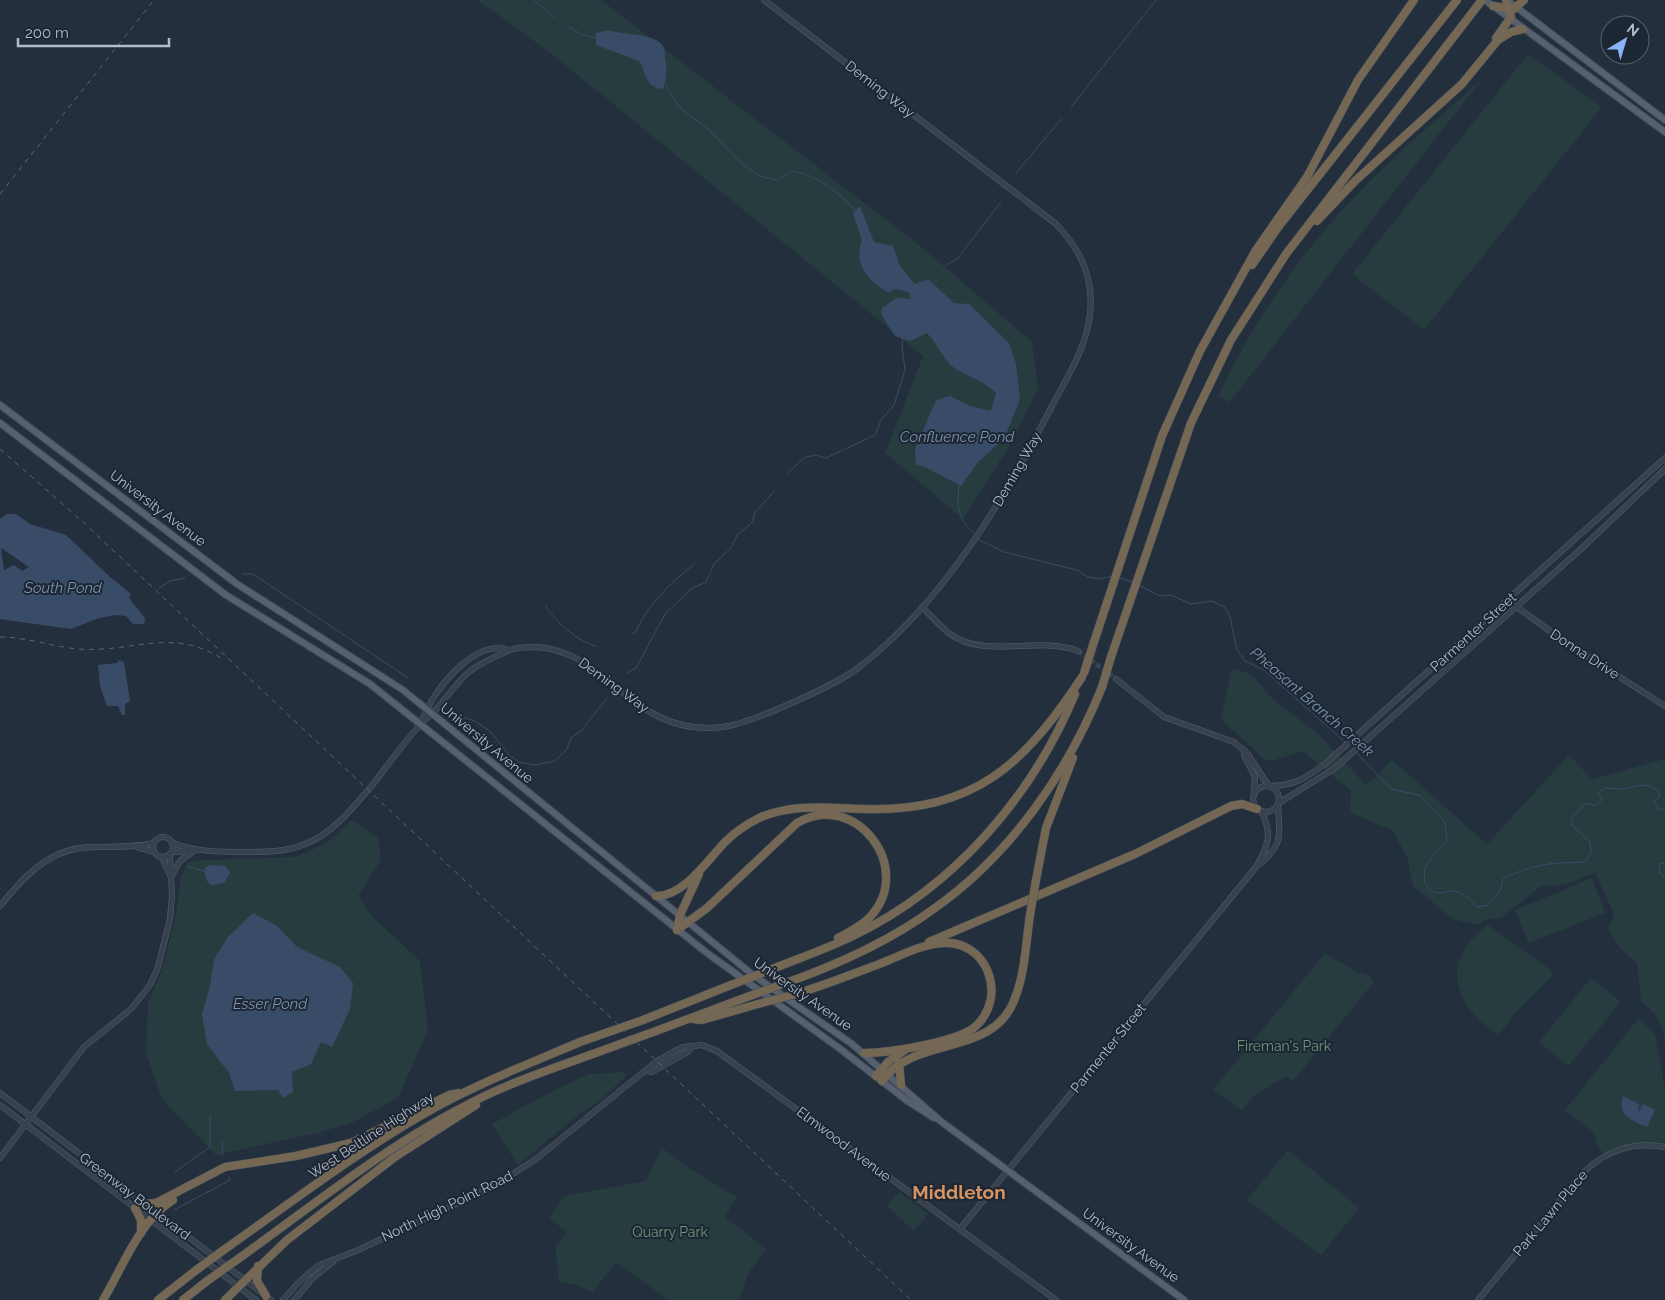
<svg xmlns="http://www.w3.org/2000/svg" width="1665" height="1300" viewBox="0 0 1665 1300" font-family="Raleway,sans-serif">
  <rect width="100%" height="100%" fill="#242f3e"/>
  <g fill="#263c3f">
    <polygon points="477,0 601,0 924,249 1032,342 1038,390 1011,443 963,519 885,453 923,356 548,51"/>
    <polygon points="1528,54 1602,107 1424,330 1352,274"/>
    <path d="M1482,79L1233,398L1228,402L1218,396C1255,319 1302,250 1362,189C1400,150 1442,115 1482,79Z"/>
    <path d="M1232,669L1246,672L1255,678L1274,700L1318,734L1365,784C1377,780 1382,768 1392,760L1487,844L1569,755L1592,779L1665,759V1045C1663,1022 1658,1015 1641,1001L1637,963L1621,949L1608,930L1614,914L1595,873L1564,885L1541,886L1501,918L1488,919L1477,925L1453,919L1413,886L1407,857L1392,830L1350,813L1351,791L1303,751L1271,761L1265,760L1221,719Z"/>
    <polygon points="352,820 378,838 381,860 358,896 373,917 420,961 428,1030 398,1098 353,1122 321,1132 216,1155 162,1099 146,1053 148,1003 163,967 177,910 180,880 187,863 199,860 296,857 327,843"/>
    <polygon points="1592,878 1605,913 1529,943 1515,910"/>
    <path d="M1487,924L1551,970L1552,977L1508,1020L1510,1022L1497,1035C1471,1016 1444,984 1464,950C1469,940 1479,933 1487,924Z"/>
    <polygon points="1325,953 1355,971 1369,975 1374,982 1293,1081 1287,1076 1255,1095 1242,1110 1213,1090"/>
    <polygon points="1591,978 1621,1002 1568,1066 1539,1042"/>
    <polygon points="1639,1018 1655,1034 1665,1089 1665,1147 1649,1144 1604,1156 1597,1144 1594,1133 1565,1110"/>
    <polygon points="623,1072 626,1076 601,1100 578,1115 518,1165 492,1124 564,1085 590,1074"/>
    <polygon points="662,1148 689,1168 737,1197 725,1217 766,1249 748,1274 740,1300 668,1300 616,1262 593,1292 573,1284 559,1282 555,1247 567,1232 549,1218 564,1196 646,1181"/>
    <polygon points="1288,1150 1359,1208 1321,1255 1247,1200"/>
    <polygon points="899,1192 928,1214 914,1231 888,1207 888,1204"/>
  </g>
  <g fill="#394c67" fill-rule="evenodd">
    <path d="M608,30C622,35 655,33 663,46C665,49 665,55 665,58C667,69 667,78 663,89C646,88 646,73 639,61L596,45V33Z"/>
    <path d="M860,206L874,242L893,246L900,266L915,284L928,279L954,303L969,304L1009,343L1016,364L1020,399L1004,439L978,462L961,486L925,467L916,465L915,449L936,400L950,396L970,406L991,411L996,393C982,379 966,377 953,367C944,360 936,342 927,333L910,341L895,336L881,314L882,308L896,298L911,299L909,292L895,289L889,293C868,280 853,266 862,240L853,213Z"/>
    <path d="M7,514H16L30,524L66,535L110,577L131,594L129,598L145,618L144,624H133L126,616L116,615L99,618L71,629L0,619V519ZM1,548L29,567L22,571L14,565L4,570Z"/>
    <polygon points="119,660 124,662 130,701 125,704 125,715 122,715 118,706 107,706 100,686 98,665 117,663"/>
    <polygon points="211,865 226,866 230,873 224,883 212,885 208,883 204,871 206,867"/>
    <polygon points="253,913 277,926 297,947 340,967 353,983 350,1009 332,1047 321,1042 311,1064 292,1072 293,1092 283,1098 278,1090 235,1091 229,1073 207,1044 202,1014 210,986 214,959 228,937"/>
    <path d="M1623,1096L1639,1104L1638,1112L1643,1104L1655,1110L1647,1127C1633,1121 1616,1115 1623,1096Z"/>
  </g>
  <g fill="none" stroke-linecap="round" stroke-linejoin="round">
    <g stroke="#394c67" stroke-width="1">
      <polyline points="534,0 555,18"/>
      <polyline points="569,27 581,34 598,39"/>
      <path d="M665,84L679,107L709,130L740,162L759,176L777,180L793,171C819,176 838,192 856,211"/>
      <polyline points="1071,107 1156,0"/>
      <polyline points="1016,173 1062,118"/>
      <polyline points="946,265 957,259 1001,202"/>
      <polyline points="933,285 937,279"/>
      <polyline points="788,473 804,458 815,455 826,458 875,435 881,420 894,405 905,370 902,346 903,337"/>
      <path d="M959,484C957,509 957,517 976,536"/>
      <polyline points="978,539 1004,552 1077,570 1088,577 1100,579 1113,576"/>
      <polyline points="242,574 253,574 408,678"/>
      <polyline points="1120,578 1132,582"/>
      <polyline points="1139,585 1160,596 1171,595 1191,604 1212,601 1225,607 1230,617 1237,650 1245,661 1264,670 1345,742"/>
      <polyline points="159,588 170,581 185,578"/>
      <path d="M546,606C555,622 578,642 596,646"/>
      <path d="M633,633H635C647,606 670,583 693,565"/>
      <polyline points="627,673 636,668 665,614 691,589 706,582 714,564 731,548 738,534 753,522 754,514 774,491"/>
      <polyline points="455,714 475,721 491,732 509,755 519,762 535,765 555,761 567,749 571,738 581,731 607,698"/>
      <path d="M1355,751L1391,789L1419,795L1445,822L1447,840C1442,847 1435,853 1429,861C1421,872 1422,893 1440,893C1445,893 1450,890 1455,891C1465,894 1470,899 1477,907L1488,905L1500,891L1503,879C1519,870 1541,864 1559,863C1570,862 1576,864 1586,861L1591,852L1590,842L1572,825L1571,819L1586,803L1595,806L1601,801L1602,797L1598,793L1604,788C1611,788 1618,789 1625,789C1637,787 1651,779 1660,795L1654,802L1658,809L1665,810"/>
      <polyline points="187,866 204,871"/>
      <polyline points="1665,866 1663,863 1660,863 1659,871 1665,879"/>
      <polyline points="222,1155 223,1142"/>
      <polyline points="175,1172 210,1147 210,1115"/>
      <polyline points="174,1210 230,1180 229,1177"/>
    </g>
    <polyline stroke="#3a4453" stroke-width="5" stroke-dasharray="5 2.5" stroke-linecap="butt" points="1078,651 1116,679"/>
    <g stroke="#565f6c" stroke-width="6">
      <g id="minor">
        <polyline points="1507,600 1568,644 1665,706"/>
        <path d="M922,607C931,616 940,626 950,634C987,660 1038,635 1078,651"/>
        <polyline points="1116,679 1164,717 1234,742 1247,753 1268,785"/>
        <path d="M421,723C431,693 473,638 509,650"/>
        <polyline points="1244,755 1255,777 1254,791"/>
        <circle cx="1266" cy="799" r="13"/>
        <path d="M1270,786C1295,786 1305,778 1325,764L1665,458"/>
        <polyline points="1279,803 1335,768 1580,550 1665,469"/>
        <circle cx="163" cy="847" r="10"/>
        <path d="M173,843C195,852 221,852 245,852C266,852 286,852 305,844C334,833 354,806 374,783C389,764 403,743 420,725C426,718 433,713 439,706C449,694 458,681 470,671C481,663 493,658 505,652C515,647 527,647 538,647C588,651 612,691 652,713C673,725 698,730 723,727C752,723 834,686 858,668C944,602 1003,501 1052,406C1067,377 1087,347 1090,314C1094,278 1081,250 1056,224L764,0"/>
        <polyline points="137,847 154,852"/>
        <polyline points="173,852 192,851"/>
        <polyline points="162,858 171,877"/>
        <path d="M1260,864C1285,842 1279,834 1278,805"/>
        <polyline points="171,877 180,861 195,850"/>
        <path d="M0,906C21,880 45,853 80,848C105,845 130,849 154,843"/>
        <polyline points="647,1071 652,1072 686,1053 692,1047"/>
        <polyline points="0,1093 271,1300"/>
        <polyline points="0,1105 256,1300"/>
        <polyline points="0,1158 84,1047 131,1009 150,985 158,967 170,919 172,896 170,856"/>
        <path d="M960,1229L1256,867C1268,847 1273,833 1261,811"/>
        <polyline points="283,1300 299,1282 319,1265 356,1251 494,1186 536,1159 657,1061 683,1047 702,1045 717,1051 1056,1300"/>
        <polyline points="294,1300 314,1277 333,1262"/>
        <path d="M1478,1300L1581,1175C1604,1151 1633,1141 1665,1147"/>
      </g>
    </g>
    <g stroke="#414a57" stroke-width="8">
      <g id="major">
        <polyline points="1485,0 1665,132"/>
        <polyline points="1507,0 1665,120"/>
        <polyline points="0,405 237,584 403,690 753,975 852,1044 943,1123 1184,1300"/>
        <polyline points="0,423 226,595 370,684 707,953 839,1048 909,1102 934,1118"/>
      </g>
    </g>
    <g stroke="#434c59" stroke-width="9">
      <g id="highway">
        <polyline points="1493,6 1514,9 1524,0"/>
        <polyline points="1496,38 1511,17 1506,0"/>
        <polyline points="1317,221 1355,181 1462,84 1498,40 1511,32 1523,29"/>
        <polyline points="1252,265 1279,226 1457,0"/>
        <polyline points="1093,645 1162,436 1200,351 1256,250 1307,177 1358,80 1414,0"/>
        <polyline points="1111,657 1191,423 1231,340 1286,254 1482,0"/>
        <polyline points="1036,880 1046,828 1073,758"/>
        <path d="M656,896C683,897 708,860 725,842C735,832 747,824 759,818C792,803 828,808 863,809C975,812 1024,765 1082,677"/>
        <path d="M677,930L707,908L797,823C855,789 916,868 870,917C862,926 849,932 838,938"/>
        <polyline points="677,930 680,915 699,874"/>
        <polyline points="929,942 1135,854 1231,806 1242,804 1257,809"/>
        <path d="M765,972C794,960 824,950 853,936C954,887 1032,797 1075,694"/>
        <path d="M783,984C837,965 889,942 935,908C1011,854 1068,772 1102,687"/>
        <path d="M796,994C825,985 853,974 882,963C900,956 922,944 943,943C987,940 1008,996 976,1026C959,1042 888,1053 864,1053"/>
        <polyline points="693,1019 702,1020 758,1004"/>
        <polyline points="643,1020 731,985"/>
        <polyline points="656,1031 747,997"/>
        <polyline points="899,1063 901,1085"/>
        <polyline points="876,1076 888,1062 905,1050"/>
        <path d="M882,1081C916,1034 994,1058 1015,998C1025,973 1026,942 1030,915"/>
        <polyline points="144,1204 156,1203 225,1167 296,1156 351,1143 449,1095 459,1093"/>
        <polyline points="135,1208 141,1220 141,1233"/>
        <path d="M225,1249C289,1204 353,1155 420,1116C471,1086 526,1065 580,1042"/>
        <path d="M238,1259C312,1206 386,1146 467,1105C506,1084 548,1070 590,1055"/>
        <polyline points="258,1266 257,1281 266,1296"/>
        <path d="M103,1300C123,1267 139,1221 173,1200"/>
        <polyline points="158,1300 195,1271"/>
        <polyline points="183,1300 207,1281"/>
        <polyline points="225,1300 287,1240 395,1157 476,1105"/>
      </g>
    </g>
    <use href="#minor" stroke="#38414e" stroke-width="5"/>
    <use href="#major" stroke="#56606e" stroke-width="6"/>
    <use href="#highway" stroke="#746855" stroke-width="8"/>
    <g stroke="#5a6575" stroke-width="1" stroke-dasharray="5 5" stroke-linecap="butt">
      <polyline points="0,194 154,0"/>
      <polyline points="0,449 83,522 911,1300"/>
      <path d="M0,637C27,637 53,647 79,649C133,653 173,626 224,660"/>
    </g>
    <g stroke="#434c59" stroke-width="9" stroke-linecap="butt">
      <g id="highway-bridge">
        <polyline points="1084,673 1093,645"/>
        <polyline points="1102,687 1111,657"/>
        <polyline points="1030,915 1036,880"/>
        <polyline points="731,985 765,972"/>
        <polyline points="747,997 783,984"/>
        <polyline points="758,1004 796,994"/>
        <polyline points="580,1042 643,1020"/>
        <polyline points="590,1055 656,1031"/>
        <polyline points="195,1271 225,1249"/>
        <polyline points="207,1281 238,1259"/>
      </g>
    </g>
    <use href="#highway-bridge" stroke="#746855" stroke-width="8"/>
  </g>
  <g text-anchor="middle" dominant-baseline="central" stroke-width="4" stroke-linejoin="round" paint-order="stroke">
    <g font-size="14" fill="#b4bcc9" stroke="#1d2633">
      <text transform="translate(880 89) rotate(38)">Deming Way</text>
      <text transform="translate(1017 469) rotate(-60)">Deming Way</text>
      <text transform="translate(158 508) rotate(37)">University Avenue</text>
      <text transform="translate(1473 632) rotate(-42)">Parmenter Street</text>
      <text transform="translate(1585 654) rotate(33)">Donna Drive</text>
      <text transform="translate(614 685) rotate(36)">Deming Way</text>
      <text transform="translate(487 743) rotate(40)">University Avenue</text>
      <text transform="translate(803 994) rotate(35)">University Avenue</text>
      <text transform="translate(1108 1048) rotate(-51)">Parmenter Street</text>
      <text transform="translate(371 1135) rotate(-33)">West Beltline Highway</text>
      <text transform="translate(844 1144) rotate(37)">Elmwood Avenue</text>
      <text transform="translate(135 1196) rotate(37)">Greenway Boulevard</text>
      <text transform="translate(447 1206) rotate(-26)">North High Point Road</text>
      <text transform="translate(1550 1213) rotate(-50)">Park Lawn Place</text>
      <text transform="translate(1131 1245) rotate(36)">University Avenue</text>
    </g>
    <g font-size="14" fill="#6b9a76" stroke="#1d2633">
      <text x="1284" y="1046">Fireman's Park</text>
      <text x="670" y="1232">Quarry Park</text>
    </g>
    <g font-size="15" font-style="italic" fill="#7c92b1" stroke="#1d2633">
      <text x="957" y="437">Confluence Pond</text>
      <text x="63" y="588">South Pond</text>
      <text transform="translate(1312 702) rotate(41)">Pheasant Branch Creek</text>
      <text x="270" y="1004">Esser Pond</text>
    </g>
    <g font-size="19" font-weight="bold" fill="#d59563" stroke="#1d2633">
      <text x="959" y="1192">Middleton</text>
    </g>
  </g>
  <g transform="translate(1625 40) rotate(38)"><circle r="24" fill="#1d2633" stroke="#59626f"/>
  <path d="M0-4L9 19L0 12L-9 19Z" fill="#8ab4f8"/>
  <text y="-8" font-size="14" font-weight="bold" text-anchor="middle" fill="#b4bcc9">N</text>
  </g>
  <path d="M18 38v8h151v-8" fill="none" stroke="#b4bcc9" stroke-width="2.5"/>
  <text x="25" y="38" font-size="15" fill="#b4bcc9" stroke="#1d2633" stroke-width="4" paint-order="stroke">200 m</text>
</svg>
